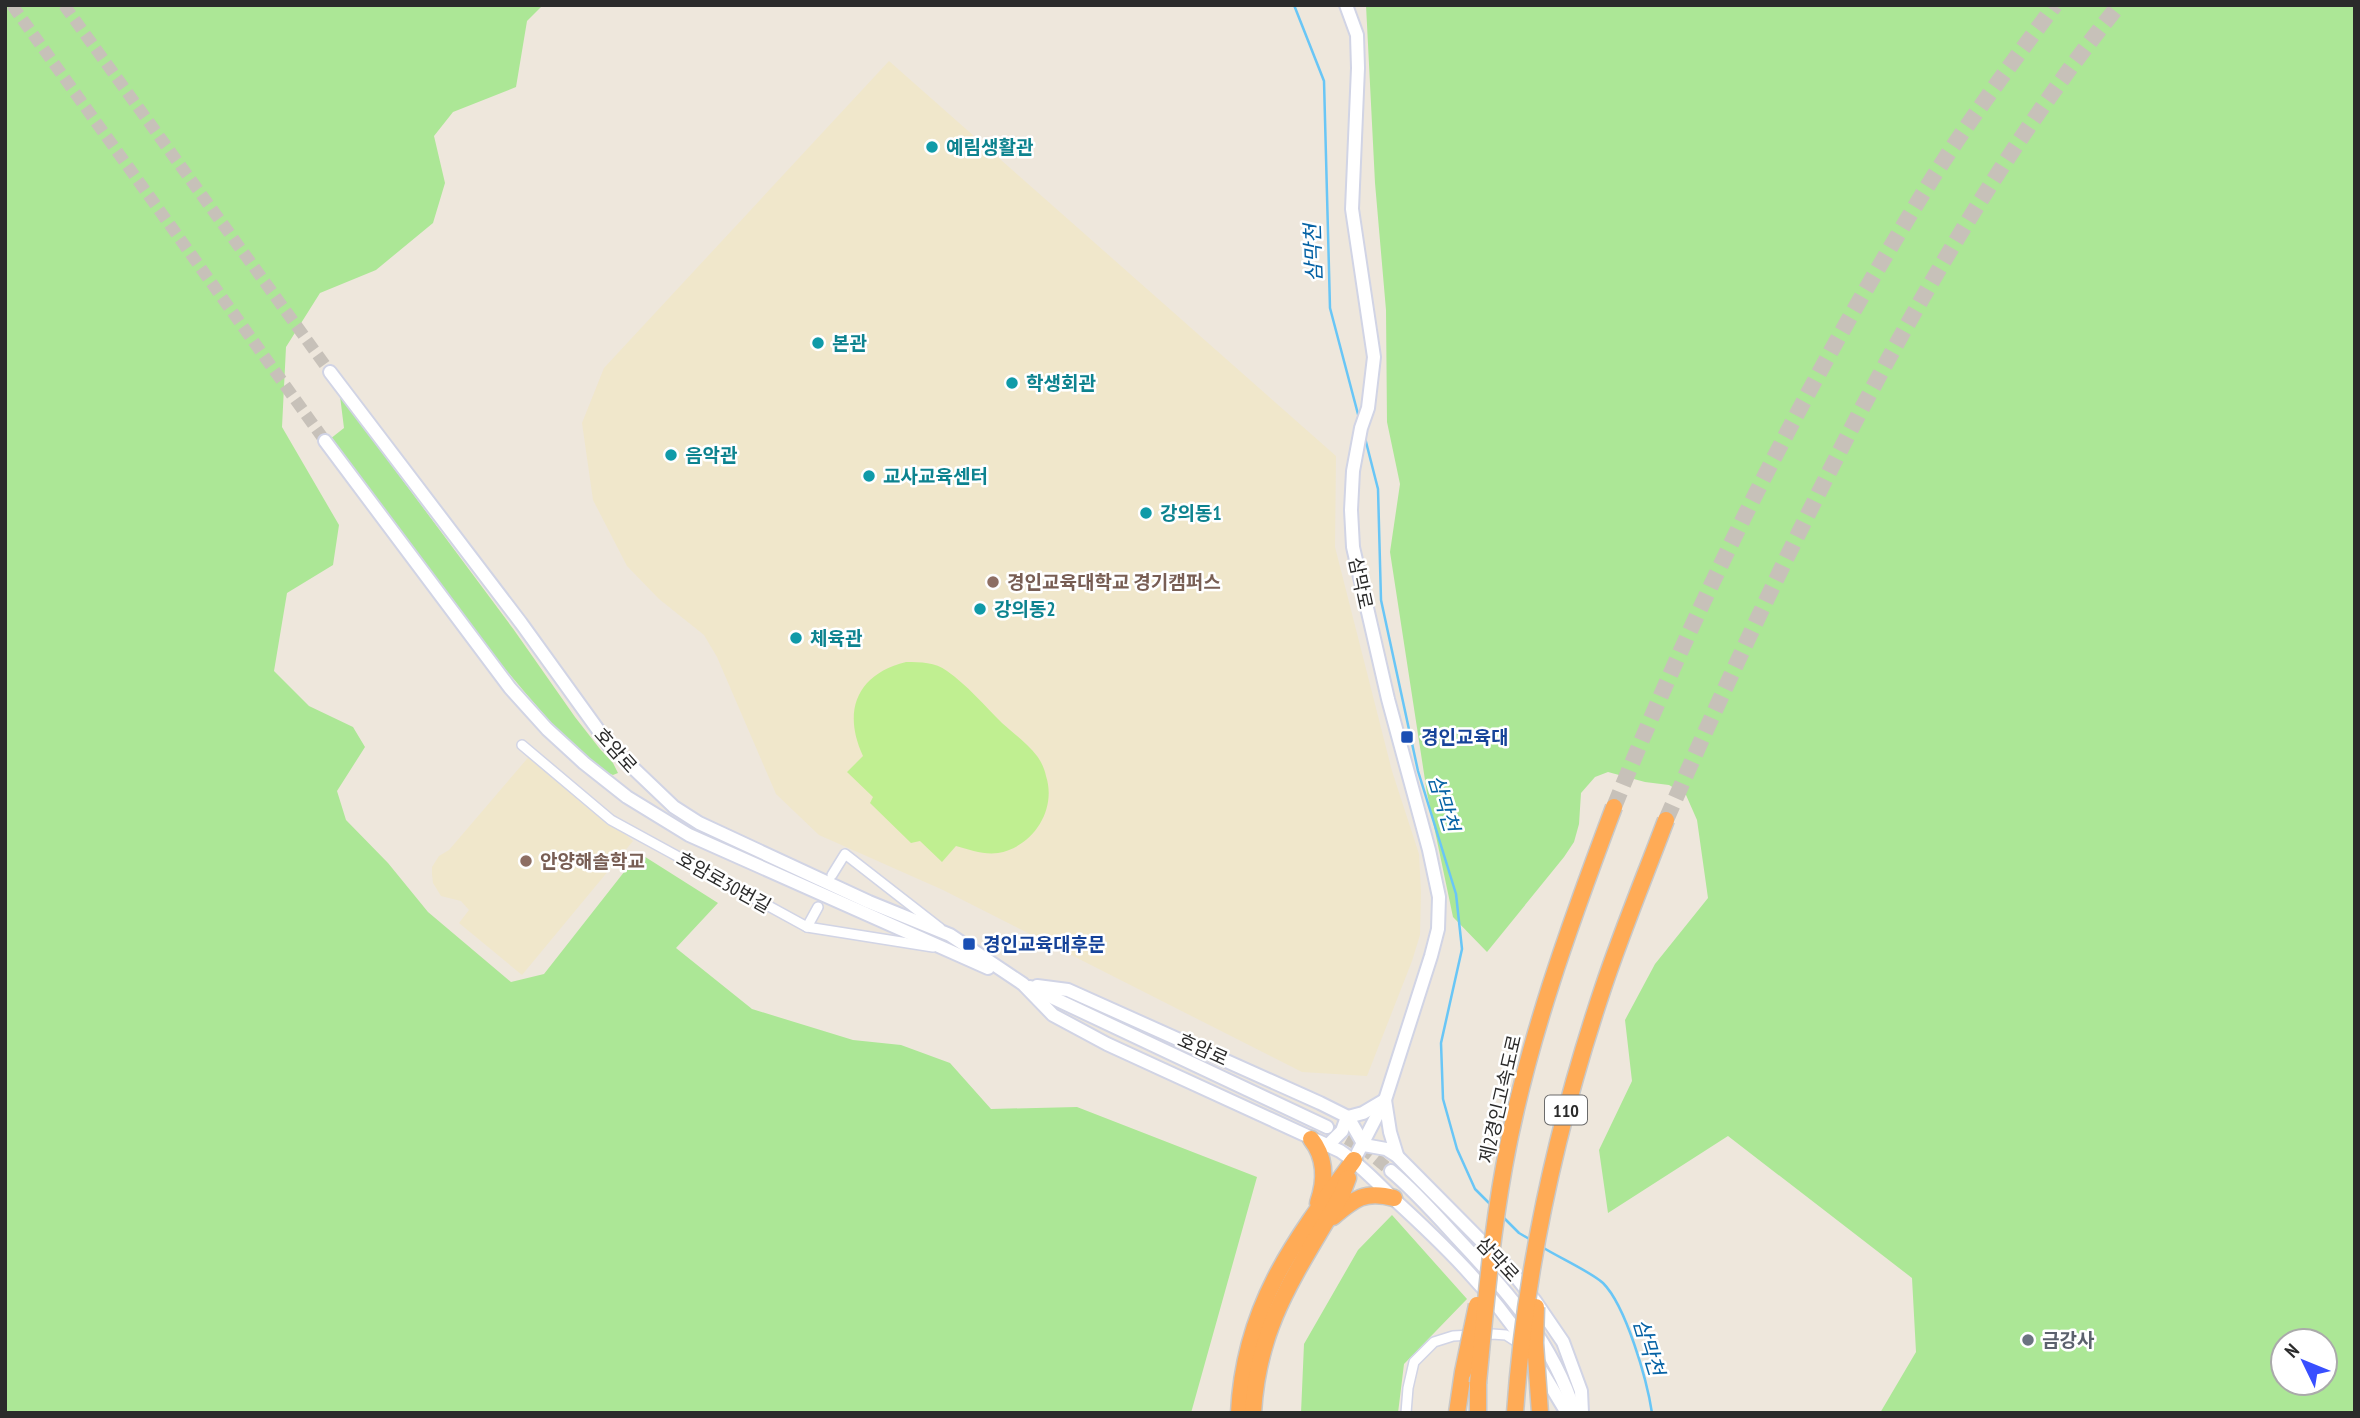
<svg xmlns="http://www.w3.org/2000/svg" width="2360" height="1418" viewBox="0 0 2360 1418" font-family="'PT Sans Narrow','Noto Sans KR',sans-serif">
  <rect width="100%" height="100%" fill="#eee7dc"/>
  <g fill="#f0e7cb">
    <polygon points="889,61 1336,456 1335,547 1392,771 1419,854 1421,891 1420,935 1412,961 1367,1076 1302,1072 943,890 819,835 776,794 717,657 704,635 659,599 627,566 593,500 582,423 604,368"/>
    <polygon points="532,753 633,841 522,975 459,923 469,910 461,901 441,896 433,883 432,874 432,867 439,856 449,850"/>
  </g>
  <g fill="#ace796" fill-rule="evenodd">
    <polygon points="5,5 543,5 527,21 516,87 453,112 434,136 445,183 433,223 376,270 320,293 286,347 282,427 339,525 333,565 287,593 274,671 309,706 353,727 365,747 337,791 346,820 388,863 428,912 511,982 544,974 639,853 718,903 676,948 752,1009 853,1040 901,1045 950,1063 991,1109 1077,1107 1257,1177 1191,1413 5,1413"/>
    <path d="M1366,5H2355V1413H1880L1916,1352L1912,1278L1728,1136L1608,1213L1599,1150L1632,1081L1625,1020L1655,964L1708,898L1697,820L1686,795L1669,785L1645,782L1608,772L1595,777L1581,793L1579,824L1574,842L1564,857L1487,952L1453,917L1427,793L1390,552L1400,484L1387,422L1386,310L1375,183ZM2283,1341H2325V1383H2283Z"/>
    <path d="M340,396L514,630L575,717L600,749L613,763L618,773L613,775C588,766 560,732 542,712C466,626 399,531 330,439L344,428Z"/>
    <polygon points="1392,1215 1467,1299 1404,1364 1398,1413 1301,1413 1304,1344 1358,1250"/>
  </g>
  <path fill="#c0ef91" d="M906,662C921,662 935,662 947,671C967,685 985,706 1002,723C1013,733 1028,744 1037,756C1041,761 1045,770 1046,776C1057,810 1033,847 998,853C984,855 970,850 956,846L942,862L920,841L911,843L870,803L873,797L847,772L863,756C842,711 857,674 906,662Z"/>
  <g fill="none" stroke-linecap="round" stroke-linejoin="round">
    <g stroke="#69c6f6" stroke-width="2.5">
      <polyline points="1294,5 1324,81 1330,308 1359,418"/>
      <polyline points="1365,438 1378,489 1381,600 1418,771 1456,894 1462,949 1441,1043 1443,1099 1457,1149 1475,1189 1492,1206"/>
      <polyline points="1501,1215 1519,1233 1531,1240"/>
      <path d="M1542,1247C1558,1257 1591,1272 1603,1283C1626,1306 1647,1380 1652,1413"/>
    </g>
    <g stroke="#c7c1b9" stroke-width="12" stroke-dasharray="12 6" stroke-linecap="butt">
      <polyline points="12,5 325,441"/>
      <polyline points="64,5 330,372"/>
      <polyline points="1331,1130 1362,1147 1391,1171"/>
    </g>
    <g stroke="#c7c1b9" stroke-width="16" stroke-dasharray="16 8" stroke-linecap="butt">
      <path d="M1614,807C1703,587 1810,375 1935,174C1972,116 2014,60 2055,5"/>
      <path d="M1666,820C1727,681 1791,544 1861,410C1936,268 2018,130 2119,5"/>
    </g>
    <g stroke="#d1d4e5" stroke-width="12">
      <g id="street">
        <polyline points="522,745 611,820 807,927 933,947"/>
        <polyline points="832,875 845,854 940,928"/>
        <polyline points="807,927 818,907"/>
        <polyline points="1406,1413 1408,1388 1414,1362 1434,1342 1453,1336 1492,1334 1506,1335 1523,1346"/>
      </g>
    </g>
    <g stroke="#d1d4e5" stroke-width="16">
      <g id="secondary">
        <polyline points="1346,5 1357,35 1358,68 1352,209 1374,357 1368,408 1361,428 1353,471 1351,510 1353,547 1388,699 1429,850 1439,897 1438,929 1431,956 1385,1100 1354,1160"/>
        <path d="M330,372L521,623L609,745L674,807L699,823L869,902L950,935L1023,984L1053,1015L1107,1044L1340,1151C1361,1165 1378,1184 1396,1201C1443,1244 1490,1290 1525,1344"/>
        <polyline points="325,441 510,688 547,729 584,763 627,797 689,835 988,968"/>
        <polyline points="1037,986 1068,990 1320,1103 1348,1117 1364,1145"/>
        <polyline points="1030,987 1327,1127"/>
        <polyline points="1348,1117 1363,1113 1385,1100 1390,1132 1397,1155"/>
        <polyline points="1328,1145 1342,1131 1347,1117"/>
        <polyline points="1364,1145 1386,1149 1397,1156 1513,1273 1535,1301 1563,1342 1581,1391 1582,1413"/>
        <path d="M1391,1171C1416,1192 1437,1216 1459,1240C1508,1292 1553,1343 1575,1413"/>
        <polyline points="1538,1365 1567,1413"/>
      </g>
    </g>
    <g stroke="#c8c8c8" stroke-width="19">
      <g id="highway">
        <path d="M1311,1139C1326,1158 1326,1180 1318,1203"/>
        <path d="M1333,1217C1354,1199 1365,1190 1394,1198"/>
        <path d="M1239,1413C1244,1307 1293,1242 1354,1160"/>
        <path d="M1253,1413C1258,1321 1299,1270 1342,1194L1348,1178"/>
        <polyline points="1457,1413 1463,1372"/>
        <polyline points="1478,1413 1478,1383"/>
      </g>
    </g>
    <use href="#street" stroke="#fff" stroke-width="9"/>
    <use href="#secondary" stroke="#fff" stroke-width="12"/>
    <use href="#highway" stroke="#ffab56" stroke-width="16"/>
    <g stroke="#c8c8c8" stroke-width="19" stroke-linecap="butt">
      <g id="highway-bridge">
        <polyline points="1536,1307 1535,1343 1540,1413"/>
        <polyline points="1463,1372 1477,1305"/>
        <path d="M1478,1383C1485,1311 1491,1239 1504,1167C1526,1044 1570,924 1614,807"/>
        <path d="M1515,1413C1525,1269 1557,1125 1603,988C1622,931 1645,876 1666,820"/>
      </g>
    </g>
    <use href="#highway-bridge" stroke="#ffab56" stroke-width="16"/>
  </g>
  <g fill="#0f9aa8" stroke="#fff" stroke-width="2.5">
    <circle cx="932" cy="147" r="7"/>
    <circle cx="818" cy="343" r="7"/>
    <circle cx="1012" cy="383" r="7"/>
    <circle cx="671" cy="455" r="7"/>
    <circle cx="869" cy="476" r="7"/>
    <circle cx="1146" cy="513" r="7"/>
    <circle cx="980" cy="609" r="7"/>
    <circle cx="796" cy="638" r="7"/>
  </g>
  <g fill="#8d6e63" stroke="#fff" stroke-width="2.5">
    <circle cx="993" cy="582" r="7"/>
    <circle cx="526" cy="861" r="7"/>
  </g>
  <g fill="#1a4fb4" stroke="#fff" stroke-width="2.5">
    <rect x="1400" y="730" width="14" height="14" rx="3.5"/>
    <rect x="962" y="937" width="14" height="14" rx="3.5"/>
  </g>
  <circle fill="#6b7280" stroke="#fff" stroke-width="2.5" cx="2028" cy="1340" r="7"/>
  <g text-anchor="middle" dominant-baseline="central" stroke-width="5" stroke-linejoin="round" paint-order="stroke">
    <rect fill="#fff" stroke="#6b6b6b" stroke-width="2" x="1545" y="1095.5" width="42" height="29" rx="5"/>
    <g font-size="18" font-weight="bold" fill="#2b2b2b">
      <text x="1566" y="1110">110</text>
    </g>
    <g font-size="19" font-weight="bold" fill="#0d838f" stroke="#fff" text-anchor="start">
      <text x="946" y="147">예림생활관</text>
      <text x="832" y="343">본관</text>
      <text x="1026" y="383">학생회관</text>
      <text x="685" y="455">음악관</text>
      <text x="883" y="476">교사교육센터</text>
      <text x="1160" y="513">강의동1</text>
      <text x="994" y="609">강의동2</text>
      <text x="810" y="638">체육관</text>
    </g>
    <g font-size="19" font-weight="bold" fill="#785e54" stroke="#fff" text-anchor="start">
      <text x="1007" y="582">경인교육대학교 경기캠퍼스</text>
      <text x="540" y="861">안양해솔학교</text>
    </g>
    <g font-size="19" fill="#2b2b2b" stroke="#fff">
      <text transform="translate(1361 583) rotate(78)">삼막로</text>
      <text transform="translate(616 750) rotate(48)">호암로</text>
      <text transform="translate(724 882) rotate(29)">호암로30번길</text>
      <text transform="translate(1203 1049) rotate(24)">호암로</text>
      <text transform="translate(1500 1099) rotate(-77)">제2경인고속도로</text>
      <text transform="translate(1498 1259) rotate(47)">삼막로</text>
    </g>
    <g font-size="19" font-weight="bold" fill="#164399" stroke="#fff" text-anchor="start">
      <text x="1421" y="737">경인교육대</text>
      <text x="983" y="944">경인교육대후문</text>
    </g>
    <g font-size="19" font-weight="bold" fill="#5b616d" stroke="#fff" text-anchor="start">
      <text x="2042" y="1340">금강사</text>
    </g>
    <g font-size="21" font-style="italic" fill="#0562a5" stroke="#fff">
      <text transform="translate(1313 253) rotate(-92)">삼막천</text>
      <text transform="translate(1444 803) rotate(73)">삼막천</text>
      <text transform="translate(1649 1347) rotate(73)">삼막천</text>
    </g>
  </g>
  <rect width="2360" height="1418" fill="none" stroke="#2b2b2b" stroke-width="14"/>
  <g transform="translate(2304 1362) rotate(313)"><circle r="33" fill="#ffffff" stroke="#aaaaaa" stroke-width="2"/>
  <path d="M0-5L12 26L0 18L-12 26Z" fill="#384fff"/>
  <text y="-10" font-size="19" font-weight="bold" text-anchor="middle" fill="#2b2b2b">N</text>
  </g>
</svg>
